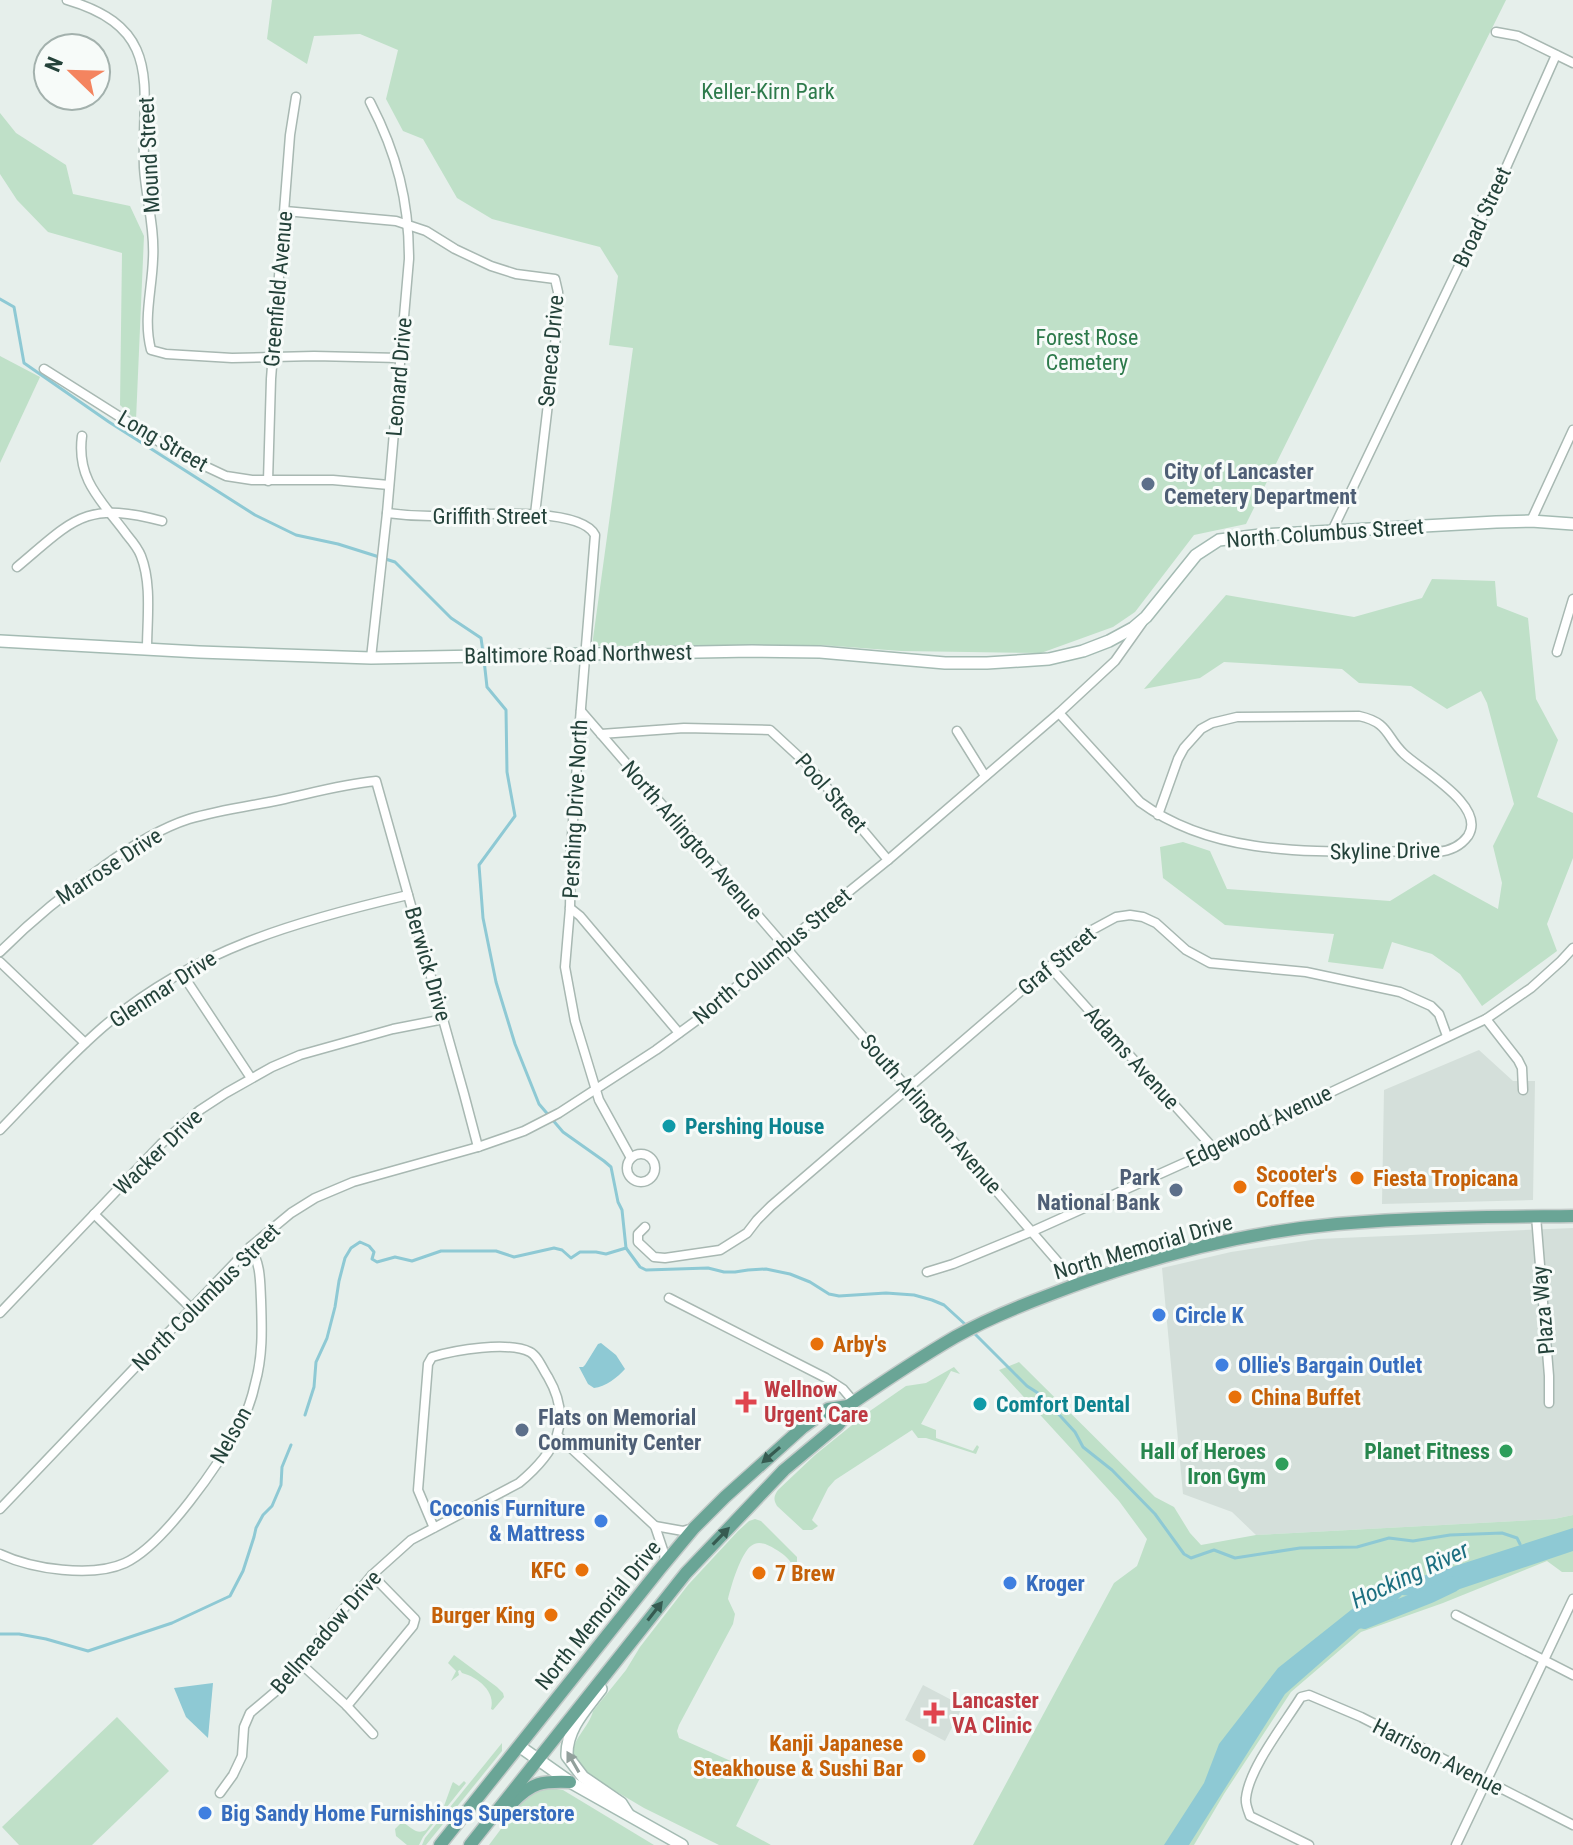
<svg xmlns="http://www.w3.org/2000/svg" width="1573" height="1845" viewBox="0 0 1573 1845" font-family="'Roboto Condensed',sans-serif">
  <rect width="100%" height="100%" fill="#e6efeb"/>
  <g fill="#d4dfda">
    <polygon points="1479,1050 1513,1081 1535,1081 1533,1200 1382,1204 1384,1090"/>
    <polygon points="1573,1228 1573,1515 1554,1519 1256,1535 1232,1512 1183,1494 1162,1268 1231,1252 1318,1239"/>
    <polygon points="923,1685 963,1706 945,1741 905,1720"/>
  </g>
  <g fill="#bfe0c8">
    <polygon points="272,0 1506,0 1246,524 1194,535 1135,612 1113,627 1041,653 901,651 821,645 592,646 633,348 609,345 618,276 600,247 492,219 457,198 423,139 403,131 386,99 398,50 360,34 314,36 307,64 267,39"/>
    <polygon points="0,113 16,133 66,165 73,194 130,206 144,236 136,420 120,405 122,253 48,232 17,200 0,174"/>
    <polygon points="0,356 40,377 0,463"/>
    <polygon points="1432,579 1495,581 1497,606 1528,618 1536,699 1558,740 1537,797 1573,813 1573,858 1547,924 1557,951 1482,1006 1460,974 1432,954 1392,942 1383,969 1328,962 1334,934 1225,925 1163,878 1160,847 1183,842 1210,851 1227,889 1390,901 1434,874 1498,909 1502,883 1493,846 1514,804 1487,703 1481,691 1447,709 1411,686 1359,683 1342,669 1224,662 1200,678 1144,689 1226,595 1354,617 1422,598"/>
    <polygon points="1019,1362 1155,1497 1174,1507 1190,1533 1201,1545 1256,1535 1554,1519 1573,1515 1573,1572 1562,1572 1547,1561 1443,1603 1361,1632 1291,1692 1224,1794 1194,1845 973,1845 1114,1583 1137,1566 1147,1539 1119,1501 999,1370"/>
    <path d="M954,1367L960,1374L951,1371L921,1424L936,1430V1438L973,1451L977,1445L979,1447L976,1454L926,1438H918L912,1430L835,1480L828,1488L812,1520L818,1526L812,1530H803L777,1506C773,1499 774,1496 778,1490L815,1455L867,1413L906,1386L926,1383Z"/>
    <path d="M755,1519L761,1521L797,1557V1565L790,1583L793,1566C789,1558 782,1553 775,1549C767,1544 758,1540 751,1546C741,1553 731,1586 728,1599L735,1614L733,1624L679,1725L677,1731L679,1738L760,1774V1778L736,1826L771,1845H719L644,1808L590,1776C554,1749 587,1735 593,1711L626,1670L640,1647L688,1585L738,1531L749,1521Z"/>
    <path d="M454,1655L497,1687L503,1693L504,1697L493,1710L491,1709C496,1692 478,1677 462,1673L460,1670L458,1671L459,1675L451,1681L456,1671L448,1663Z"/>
    <polygon points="117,1717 169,1771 92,1845 19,1845 2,1827"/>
    <polygon points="502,1743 502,1751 426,1845 422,1845 425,1838"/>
    <path d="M464,1781L466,1783L423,1837L419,1845H407L396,1836L395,1829L400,1824L404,1823C412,1828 417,1835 426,1830L444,1806L452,1784L453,1782L459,1786Z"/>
    <polygon points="550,1788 563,1790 654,1845 489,1845 524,1798 535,1791"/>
  </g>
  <g fill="#8ec9d4">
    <path d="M601,1343L616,1355L625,1369C618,1377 605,1387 594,1388L588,1384L579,1367H583L585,1365L598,1344Z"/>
    <polygon points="1573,1528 1573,1551 1445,1594 1428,1591 1414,1596 1402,1595 1375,1623 1359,1629 1285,1694 1189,1845 1164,1845 1204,1783 1219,1744 1278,1668 1356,1606 1407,1577 1427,1575"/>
    <polygon points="213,1683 208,1738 186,1717 174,1688"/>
  </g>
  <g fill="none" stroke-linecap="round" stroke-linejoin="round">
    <g stroke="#8ec9d4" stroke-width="3">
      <polyline points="0,299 14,307 24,363 109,422 255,515 296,535 338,544 395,562 451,618 481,638 483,652"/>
      <polyline points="484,660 487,687 506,710 507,772 515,816 479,865 483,918 496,982 515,1044 539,1104 563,1132 604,1161 611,1167 618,1202 622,1210 626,1248"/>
      <polyline points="972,1331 1027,1386 1041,1395 1075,1432 1083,1447 1112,1470 1155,1514 1184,1554 1191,1558 1214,1550 1235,1558 1300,1548 1357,1547 1389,1538 1413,1541 1450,1535 1502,1533 1517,1538 1520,1544"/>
      <polyline points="305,1415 314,1387 316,1362 327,1338 335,1307 339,1281 345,1258 351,1248 360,1242 369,1246 374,1252 372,1259 377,1262 395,1257 412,1261 441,1251 496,1251 514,1257 554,1248 562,1250 571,1258 580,1252 596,1252 606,1254 626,1248 640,1267 646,1270 708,1268 724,1272 735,1272 748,1270 766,1269 790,1274 810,1282 829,1294 839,1296 886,1293 914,1295 932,1300 944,1305 967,1326"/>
      <polyline points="0,1634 19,1634 46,1639 88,1651 172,1623 230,1596 243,1571 254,1537 256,1528 263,1515 272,1506 281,1485 282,1467 291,1445"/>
    </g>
    <polyline stroke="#8ec9d4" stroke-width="16" points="1364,1621 1430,1595 1453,1584"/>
    <g stroke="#a8b8b2" stroke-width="11">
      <g id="street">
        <path d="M67,0C166,29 141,88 144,168C146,198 155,228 153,259C152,290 143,319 151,350L166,354L232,358L314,356L400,358"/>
        <polyline points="1496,32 1518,36 1573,63"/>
        <path d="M370,102C397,154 409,201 409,259L387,513L371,658"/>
        <polyline points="285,211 396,221 426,231 455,249 491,266 516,274 555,279 558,292 558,319 535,514"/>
        <polyline points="44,369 177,453 226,476 252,480 333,480 389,485"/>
        <path d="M82,436C76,481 103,502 127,535C132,541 138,548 141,556C152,584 147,620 147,649"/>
        <polyline points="268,481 271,379 290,135 296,97"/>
        <path d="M387,513C402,515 417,516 431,516C464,516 579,504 595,535L580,720L571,850L570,908L565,967L575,1021L599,1100L631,1158"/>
        <polyline points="1531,521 1573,430"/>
        <polyline points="1332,531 1505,170 1556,55"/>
        <path d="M17,567C73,520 85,500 162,521"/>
        <polyline points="1557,652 1573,599"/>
        <polyline points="581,711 1077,1284"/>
        <path d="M1059,713L1140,802C1224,864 1338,849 1437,852C1450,851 1460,847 1468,836C1487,806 1422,771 1404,754C1385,736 1390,723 1359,716L1237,717L1212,723L1201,729L1184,748L1178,759L1158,815"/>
        <polyline points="957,731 985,776"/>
        <polyline points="601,734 684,728 770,730 809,766 888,860"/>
        <polyline points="570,908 580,916 679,1033"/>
        <path d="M0,952C32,920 66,892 104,866C130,847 158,829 189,819C219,810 250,806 280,800C312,793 343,784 376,781L464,1094L478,1147"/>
        <polyline points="0,962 85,1043"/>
        <polyline points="1050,967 1214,1149"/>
        <polyline points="181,972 251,1078"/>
        <polyline points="1486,1019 1518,1060 1522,1068 1523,1090"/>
        <path d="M0,1130C34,1095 66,1059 103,1027C193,950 296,921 408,895"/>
        <circle cx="641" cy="1168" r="14"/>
        <polyline points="94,1214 192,1309"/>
        <polyline points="1536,1216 1549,1376 1549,1403"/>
        <polyline points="645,1227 638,1234 638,1242 654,1257 665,1258 720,1250 747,1233 757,1220 771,1206 1092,930 1116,917 1130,915 1143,917 1156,923 1186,950 1210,963 1306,972 1400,992 1431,1006 1439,1014 1447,1036"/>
        <polyline points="927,1272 953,1264 1033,1231 1204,1154 1251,1130 1486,1019 1531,988 1561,961 1573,948"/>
        <polyline points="669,1298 826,1378 843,1389 854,1402"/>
        <polyline points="0,1313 161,1144 200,1110 226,1093 272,1067 300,1055 393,1029 444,1019"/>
        <polyline points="558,1436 655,1526 664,1553 665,1563"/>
        <polyline points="0,1509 250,1247 291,1213 315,1198 353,1182 478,1147 524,1131 559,1113 656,1050 708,1012 783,945 888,860 1059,713 1115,661 1142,623"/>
        <polyline points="655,1526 683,1531 693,1528"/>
        <path d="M0,1554C32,1569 92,1578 125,1563C164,1545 220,1463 241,1424C247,1412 252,1398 255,1384C263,1356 262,1329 261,1300C260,1281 261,1264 250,1247"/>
        <polyline points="1456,1615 1573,1675"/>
        <polyline points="300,1663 346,1705 373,1734"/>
        <polyline points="347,1706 413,1626 415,1619 372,1575"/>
        <path d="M220,1793L233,1775L242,1756L244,1727L250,1713L282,1686L331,1624L372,1575L411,1540L519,1483C555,1453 574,1422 548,1377C543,1370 538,1356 530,1352C508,1341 455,1350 432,1357L428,1364L418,1490L434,1528"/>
        <path d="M1309,1845L1250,1816C1248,1810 1245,1804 1246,1798C1249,1768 1285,1723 1301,1697L1309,1695L1361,1717L1573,1825"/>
        <polyline points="1456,1845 1573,1599"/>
      </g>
    </g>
    <g stroke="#a4bbb3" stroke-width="14">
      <g id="secondary">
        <polyline points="0,641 199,652 371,658 752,651 820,652 945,663 987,663 1049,659 1083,651 1109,641 1133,628 1146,617 1196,555 1219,540 1261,535 1496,522 1531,521 1573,524"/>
        <path d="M601,1689C586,1709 566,1729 567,1756L583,1777L621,1803L628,1814"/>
        <polyline points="519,1746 570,1782 682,1845"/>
      </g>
    </g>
    <g stroke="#c2cac8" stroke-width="15">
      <g id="primary">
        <path d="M512,1803C532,1782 542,1781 570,1782"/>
        <path d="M440,1845L659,1570L694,1528L725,1497L802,1428L828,1409L848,1406C883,1382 919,1358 955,1337C985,1320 1017,1307 1049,1295C1141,1259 1238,1233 1337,1224C1415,1217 1494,1217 1573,1216"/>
        <polyline points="470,1845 686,1573 784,1470 838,1425 843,1419 848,1406"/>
      </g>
    </g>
    <use href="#street" stroke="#fff" stroke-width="8"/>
    <use href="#secondary" stroke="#fff" stroke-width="11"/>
    <use href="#primary" stroke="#6aa596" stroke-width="12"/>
  </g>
  <defs><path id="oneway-solid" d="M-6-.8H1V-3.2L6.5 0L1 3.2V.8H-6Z" transform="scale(2)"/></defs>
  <g fill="#365b51">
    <use href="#oneway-solid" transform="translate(771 1455) rotate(139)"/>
    <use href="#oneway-solid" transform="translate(721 1536) rotate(-46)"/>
    <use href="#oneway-solid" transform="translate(655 1611) rotate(-52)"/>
  </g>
  <use fill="#92a09c" href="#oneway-solid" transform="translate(573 1762) rotate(-120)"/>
  <g fill="#5c6f8a" stroke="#f7fbf9" stroke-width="3">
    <circle cx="1148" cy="484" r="8"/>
    <circle cx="1176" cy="1190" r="8"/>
    <circle cx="522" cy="1430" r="8"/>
  </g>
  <g fill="#0f9aa8" stroke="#f7fbf9" stroke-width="3">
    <circle cx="669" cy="1126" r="8"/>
    <circle cx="980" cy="1404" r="8"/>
  </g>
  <g fill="#e8710a" stroke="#f7fbf9" stroke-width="3">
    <circle cx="1357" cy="1178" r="8"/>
    <circle cx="1240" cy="1187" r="8"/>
    <circle cx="817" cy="1344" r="8"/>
    <circle cx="1235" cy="1397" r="8"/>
    <circle cx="582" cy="1570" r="8"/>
    <circle cx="759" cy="1573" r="8"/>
    <circle cx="551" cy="1615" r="8"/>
    <circle cx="919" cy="1756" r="8"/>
  </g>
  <g fill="#3f7fe0" stroke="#f7fbf9" stroke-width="3">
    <circle cx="1159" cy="1315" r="8"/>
    <circle cx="1222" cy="1365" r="8"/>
    <circle cx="601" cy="1521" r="8"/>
    <circle cx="1010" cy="1583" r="8"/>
    <circle cx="205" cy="1813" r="8"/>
  </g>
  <g fill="#e0444e" stroke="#f7fbf9" stroke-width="3">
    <path d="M742 1390h8v8h8v8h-8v8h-8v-8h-8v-8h8z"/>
    <path d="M930 1701h8v8h8v8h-8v8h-8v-8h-8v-8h8z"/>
  </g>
  <g fill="#2e9e5b" stroke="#f7fbf9" stroke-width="3">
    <circle cx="1506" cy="1451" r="8"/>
    <circle cx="1282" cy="1464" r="8"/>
  </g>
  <g text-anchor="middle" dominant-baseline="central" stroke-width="6" stroke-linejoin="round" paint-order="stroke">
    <g font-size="22" fill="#2d7a4b" stroke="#f7fbf9">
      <text x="768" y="91">Keller-Kirn Park</text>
      <text x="1087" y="337">Forest Rose<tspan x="1087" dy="25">Cemetery</tspan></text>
    </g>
    <g font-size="22" fill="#24423a" stroke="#f7fbf9">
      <text transform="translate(149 155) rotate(-93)">Mound Street</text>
      <text transform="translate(1482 217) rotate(-65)">Broad Street</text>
      <text transform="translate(278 289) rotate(-85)">Greenfield Avenue</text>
      <text transform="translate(551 351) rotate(-85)">Seneca Drive</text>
      <text transform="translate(399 377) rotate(-85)">Leonard Drive</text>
      <text transform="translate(163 441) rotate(30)">Long Street</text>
      <text x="490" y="516">Griffith Street</text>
      <text transform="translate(1325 533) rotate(-4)">North Columbus Street</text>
      <text transform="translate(578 654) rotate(-1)">Baltimore Road Northwest</text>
      <text transform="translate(831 793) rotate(49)">Pool Street</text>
      <text transform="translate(575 809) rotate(-87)">Pershing Drive North</text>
      <text transform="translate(692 840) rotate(49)">North Arlington Avenue</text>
      <text transform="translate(1385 851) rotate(-1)">Skyline Drive</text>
      <text transform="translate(109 866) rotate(-33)">Marrose Drive</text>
      <text transform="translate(772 956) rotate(-40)">North Columbus Street</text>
      <text transform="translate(1057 961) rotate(-40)">Graf Street</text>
      <text transform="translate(428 964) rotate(74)">Berwick Drive</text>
      <text transform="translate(163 989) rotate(-33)">Glenmar Drive</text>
      <text transform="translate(1132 1058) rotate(48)">Adams Avenue</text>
      <text transform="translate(931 1114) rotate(49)">South Arlington Avenue</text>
      <text transform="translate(1259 1126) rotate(-26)">Edgewood Avenue</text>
      <text transform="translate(158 1152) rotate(-44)">Wacker Drive</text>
      <text transform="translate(1143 1247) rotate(-16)">North Memorial Drive</text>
      <text transform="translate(206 1297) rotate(-45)">North Columbus Street</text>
      <text transform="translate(1543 1310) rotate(-95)">Plaza Way</text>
      <text transform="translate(231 1435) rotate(-61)">Nelson</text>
      <text transform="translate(598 1615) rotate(-51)">North Memorial Drive</text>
      <text transform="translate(326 1632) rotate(-49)">Bellmeadow Drive</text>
      <text transform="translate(1438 1757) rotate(27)">Harrison Avenue</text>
    </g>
    <g font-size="22" font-weight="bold" fill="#4e5e75" stroke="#f7fbf9" text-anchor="start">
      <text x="1164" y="471">City of Lancaster<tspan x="1164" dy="25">Cemetery Department</tspan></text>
      <text x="1160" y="1177" text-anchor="end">Park<tspan x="1160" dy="25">National Bank</tspan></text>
      <text x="538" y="1417">Flats on Memorial<tspan x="538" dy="25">Community Center</tspan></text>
    </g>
    <g font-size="22" font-weight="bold" fill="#0d838f" stroke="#f7fbf9" text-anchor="start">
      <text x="685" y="1126">Pershing House</text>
      <text x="996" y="1404">Comfort Dental</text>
    </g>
    <g font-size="22" font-weight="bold" fill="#c56008" stroke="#f7fbf9" text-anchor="start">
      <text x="1256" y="1174">Scooter's<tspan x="1256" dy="25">Coffee</tspan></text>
      <text x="1373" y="1178">Fiesta Tropicana</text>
      <text x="833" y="1344">Arby's</text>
      <text x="1251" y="1397">China Buffet</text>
      <text x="566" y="1570" text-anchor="end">KFC</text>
      <text x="775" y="1573">7 Brew</text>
      <text x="535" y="1615" text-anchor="end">Burger King</text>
      <text x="903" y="1743" text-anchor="end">Kanji Japanese<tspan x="903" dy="25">Steakhouse &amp; Sushi Bar</tspan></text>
    </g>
    <g font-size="22" font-weight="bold" fill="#366cbe" stroke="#f7fbf9" text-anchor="start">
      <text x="1175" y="1315">Circle K</text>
      <text x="1238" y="1365">Ollie's Bargain Outlet</text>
      <text x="585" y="1508" text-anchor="end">Coconis Furniture<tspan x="585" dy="25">&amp; Mattress</tspan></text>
      <text x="1026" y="1583">Kroger</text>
      <text x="221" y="1813">Big Sandy Home Furnishings Superstore</text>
    </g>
    <g font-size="22" font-weight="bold" fill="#be3a42" stroke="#f7fbf9" text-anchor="start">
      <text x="764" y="1389">Wellnow<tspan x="764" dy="25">Urgent Care</tspan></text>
      <text x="952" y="1700">Lancaster<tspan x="952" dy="25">VA Clinic</tspan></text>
    </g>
    <g font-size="22" font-weight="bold" fill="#27864d" stroke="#f7fbf9" text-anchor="end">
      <text x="1266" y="1451">Hall of Heroes<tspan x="1266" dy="25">Iron Gym</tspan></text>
      <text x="1490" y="1451">Planet Fitness</text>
    </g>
    <g font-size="24" font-style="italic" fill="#1c6f80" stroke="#f7fbf9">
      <text transform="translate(1410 1575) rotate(-25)">Hocking River</text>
    </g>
  </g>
  <g transform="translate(72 72) rotate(293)"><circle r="38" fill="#f7fbf9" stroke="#a3b1ad" stroke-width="2"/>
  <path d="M0-6L14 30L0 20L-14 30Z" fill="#f4845f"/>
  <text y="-12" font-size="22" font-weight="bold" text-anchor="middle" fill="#24423a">N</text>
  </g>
</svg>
